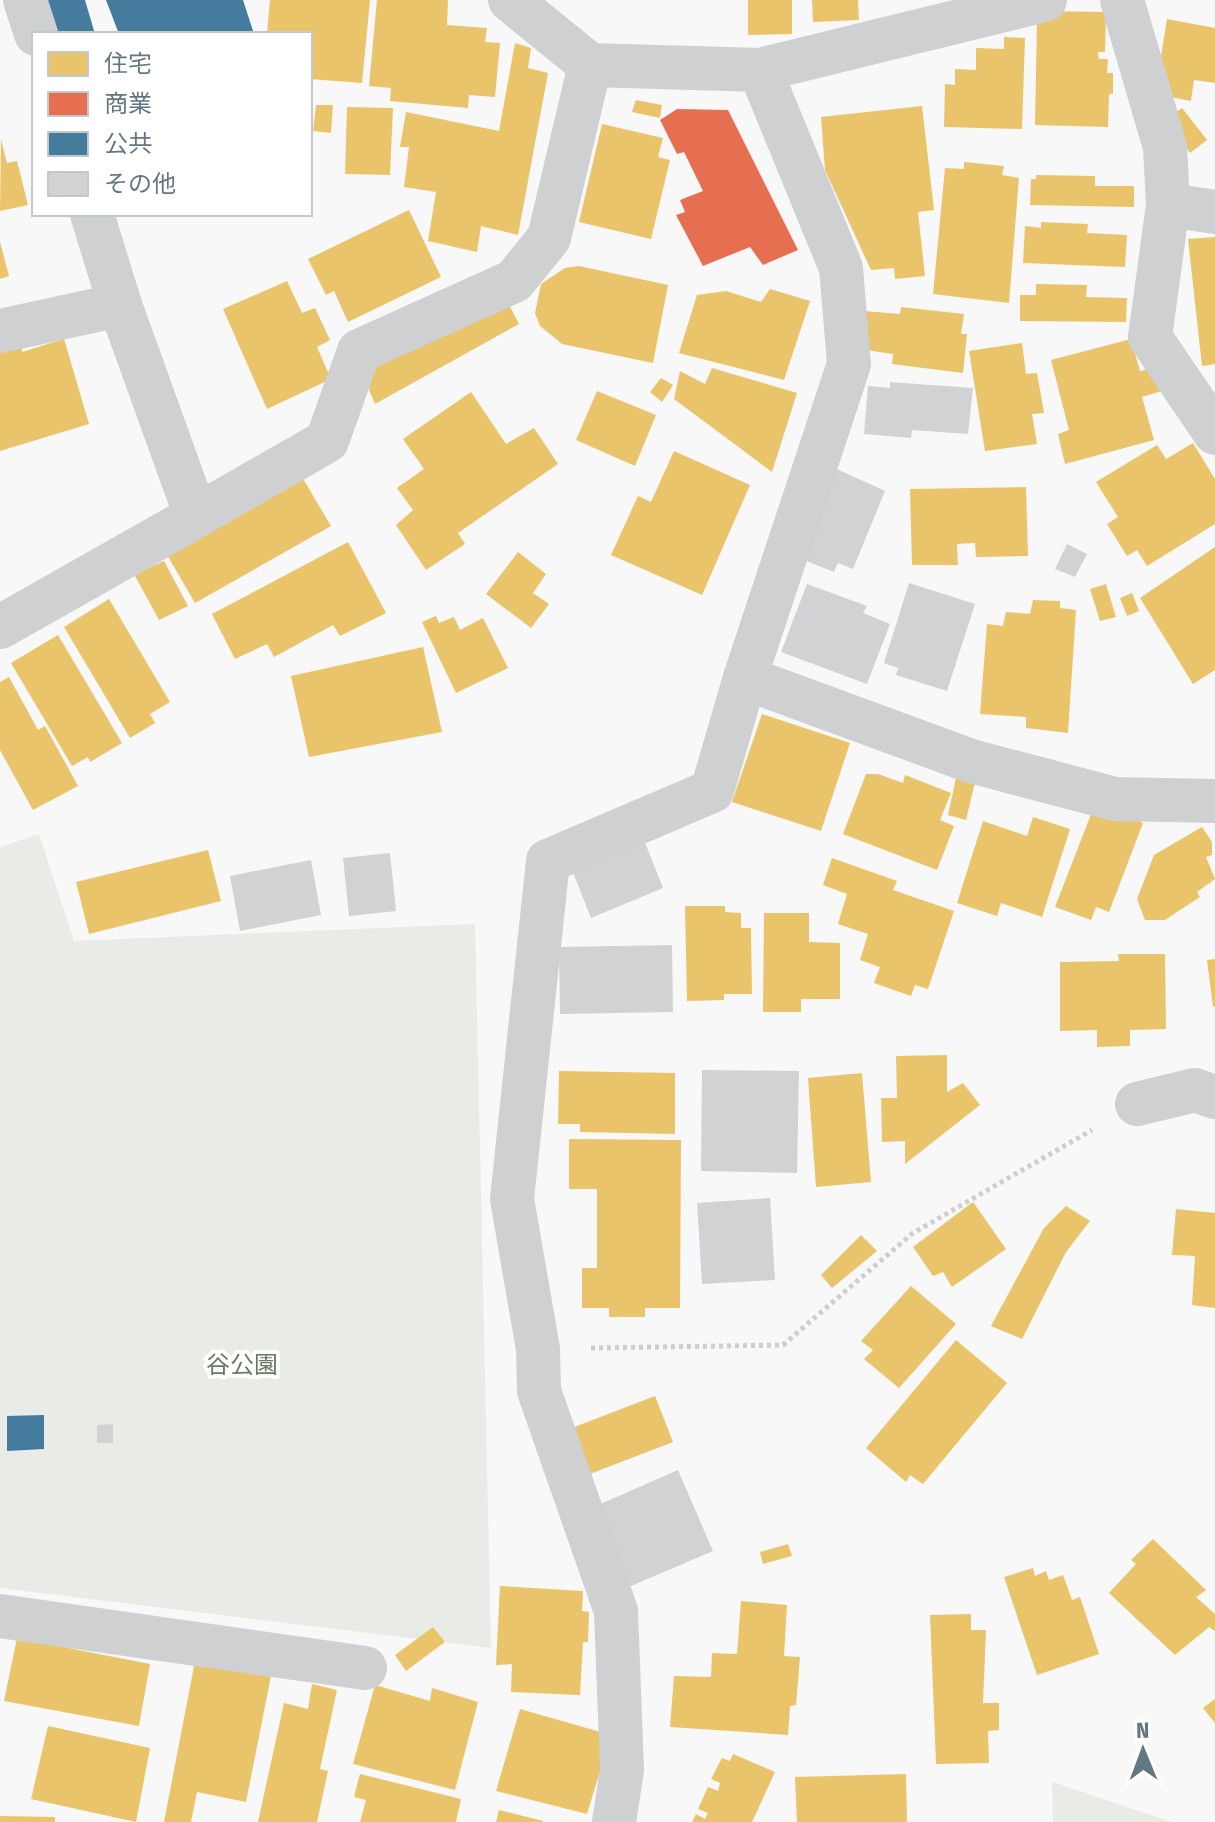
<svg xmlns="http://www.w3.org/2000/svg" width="1215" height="1822" viewBox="0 0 1215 1822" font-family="'Fira Sans Condensed','Noto Sans JP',sans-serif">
  <rect width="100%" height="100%" fill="#f8f8f8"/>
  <g fill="#e8ebe6">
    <polygon points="39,834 74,941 475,924 491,1648 0,1588 0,847"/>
    <polygon points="1052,1782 1053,1782 1172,1822 1053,1822"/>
  </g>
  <g fill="#e9c46a">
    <polygon points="270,0 370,0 362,83 310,79 310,34 267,34"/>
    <polygon points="377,0 448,0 447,25 487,28 485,42 500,43 495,97 469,95 468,108 390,101 391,88 369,86"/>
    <polygon points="748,0 792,0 792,34 748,35"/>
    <polygon points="812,0 858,0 859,20 813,22"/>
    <polygon points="1042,11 1106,12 1105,52 1098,52 1099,59 1108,59 1107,73 1113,73 1113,94 1109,94 1108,127 1035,125 1037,20"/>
    <polygon points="1167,19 1215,28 1215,83 1194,80 1191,101 1155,94"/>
    <polygon points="1004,37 1025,38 1022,129 944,127 945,84 955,85 955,69 976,70 976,48 1004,49"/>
    <polygon points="515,43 531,48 528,68 548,73 518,235 481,226 477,252 428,241 436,192 404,187 409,147 400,147 406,112 499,131"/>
    <polygon points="636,100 662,105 660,118 632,112"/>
    <polygon points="316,105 333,105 331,133 313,131"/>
    <polygon points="922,106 934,210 918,212 925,276 895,279 894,268 871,270 825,170 821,117"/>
    <polygon points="347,107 393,108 390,175 345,174"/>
    <polygon points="1182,108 1207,140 1190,153 1165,120"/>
    <polygon points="602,124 663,138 658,157 670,160 651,239 579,222"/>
    <polygon points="1,139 7,163 17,161 28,205 0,211"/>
    <polygon points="964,162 1004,166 1002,175 1019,178 1009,303 933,294 945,168 964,169"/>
    <polygon points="1036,175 1095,176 1095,186 1134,186 1134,207 1030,205 1031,179 1036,179"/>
    <polygon points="409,210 441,277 348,322 334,291 326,295 308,259"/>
    <polygon points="1041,222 1088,224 1087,233 1127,235 1125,267 1023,263 1025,226 1041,228"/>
    <polygon points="1215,237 1215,364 1202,366 1188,239"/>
    <polygon points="0,242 9,276 0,279"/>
    <polygon points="579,266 668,285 653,363 562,344 540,326 535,313 541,284 565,268"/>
    <polygon points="287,281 302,313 315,308 330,340 317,347 331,379 267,409 223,309"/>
    <polygon points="1036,284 1087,285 1086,297 1127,298 1126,322 1020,321 1020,295 1036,295"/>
    <polygon points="770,289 810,301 784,380 679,353 697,295 726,291 761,302"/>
    <polygon points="504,295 519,324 375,404 369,390 375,362"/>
    <polygon points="901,307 964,314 961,334 967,334 963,373 892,364 893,354 859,349 864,311 900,314"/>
    <polygon points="64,339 89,424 0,451 0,350 21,344 22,352"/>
    <polygon points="1131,339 1140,371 1155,367 1162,391 1142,397 1154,440 1065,464 1058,434 1069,430 1051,360"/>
    <polygon points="1022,343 1026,374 1037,373 1044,413 1032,414 1037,444 985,451 969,351"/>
    <polygon points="712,368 797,393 772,472 674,399 680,371 705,384"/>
    <polygon points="661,378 673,385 662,402 650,392"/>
    <polygon points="597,391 656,415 635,466 576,440"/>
    <polygon points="471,392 506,444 534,428 558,464 458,533 465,544 426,570 396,525 413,510 397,488 424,469 403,439"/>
    <polygon points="1193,443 1215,479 1215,524 1147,566 1137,550 1127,556 1107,524 1118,517 1096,482 1157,445 1166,459"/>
    <polygon points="674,451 750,485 702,595 611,555 638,496 651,502"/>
    <polygon points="302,477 331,526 195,603 166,553"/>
    <polygon points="1026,487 1028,556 976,557 975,543 957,544 958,565 912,565 910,489"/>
    <polygon points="348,542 386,613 340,636 333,625 274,657 267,644 235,659 212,614"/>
    <polygon points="1215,547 1215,670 1193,684 1140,598"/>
    <polygon points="518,552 546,574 533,593 549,604 531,628 486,594"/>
    <polygon points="164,561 188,606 159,620 134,574"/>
    <polygon points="1106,584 1116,617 1100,621 1090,589"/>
    <polygon points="1132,593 1139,611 1127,616 1120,598"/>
    <polygon points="109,599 170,702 150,714 155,723 130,738 64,627"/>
    <polygon points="1033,600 1060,601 1060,608 1076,610 1068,733 1026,728 1026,717 980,714 987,624 1003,626 1006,612 1030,614"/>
    <polygon points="436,616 439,623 454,617 460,630 483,618 508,668 456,693 422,622"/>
    <polygon points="58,635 122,743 90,762 88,757 72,766 11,663"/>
    <polygon points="423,647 442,732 309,757 291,676"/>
    <polygon points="9,677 38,730 45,726 78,786 33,810 0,750 0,682"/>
    <polygon points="762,714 850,743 821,831 732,802"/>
    <polygon points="866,774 878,774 903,783 905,775 951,793 940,820 954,826 937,870 843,834"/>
    <polygon points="956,778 975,782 966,820 948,815"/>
    <polygon points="1095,804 1143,823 1109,912 1096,907 1091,920 1055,907"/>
    <polygon points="1033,817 1070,829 1042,917 1001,903 997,916 957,903 983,821 1027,836"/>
    <polygon points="1202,827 1212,842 1212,855 1206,857 1215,879 1197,892 1200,897 1165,920 1145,920 1137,899 1154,855"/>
    <polygon points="208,850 221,901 89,934 76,882"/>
    <polygon points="832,858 897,881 893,890 954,911 928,989 915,985 911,996 874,983 880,967 860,960 868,934 838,924 847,894 823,885"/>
    <polygon points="685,906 725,906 725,912 741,913 741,928 751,928 752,994 724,994 724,1000 687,1001"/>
    <polygon points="764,913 809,913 809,942 840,943 840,999 801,999 801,1012 763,1012"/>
    <polygon points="1118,954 1165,954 1166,1029 1130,1030 1130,1046 1097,1047 1097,1030 1060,1031 1060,962 1119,961"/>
    <polygon points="1215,959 1215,1006 1213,1007 1207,960"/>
    <polygon points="947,1055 947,1092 963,1083 980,1105 905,1164 905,1141 882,1142 881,1098 897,1098 896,1056"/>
    <polygon points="559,1071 675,1073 675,1134 580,1132 580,1124 558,1124"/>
    <polygon points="862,1073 871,1182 816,1187 808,1078"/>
    <polygon points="569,1139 681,1140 680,1308 645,1308 645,1317 609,1317 609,1308 582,1308 582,1268 597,1268 597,1189 569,1189"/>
    <polygon points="973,1202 1006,1249 952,1287 943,1272 933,1276 913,1247"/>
    <polygon points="1066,1206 1090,1221 1066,1252 1022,1339 991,1326 1044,1228"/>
    <polygon points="1176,1209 1215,1213 1215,1308 1192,1305 1195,1256 1172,1255"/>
    <polygon points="861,1235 877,1251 832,1288 821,1275"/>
    <polygon points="911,1286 956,1324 899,1388 864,1359 873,1350 861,1341"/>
    <polygon points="956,1340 1007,1383 923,1484 910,1475 906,1482 866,1448"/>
    <polygon points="655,1396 673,1442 582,1477 564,1431"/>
    <polygon points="1153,1539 1206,1590 1196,1597 1215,1614 1215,1631 1209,1627 1175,1655 1109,1593 1136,1564 1131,1560"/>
    <polygon points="788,1544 792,1556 763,1564 760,1552"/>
    <polygon points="1033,1568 1035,1576 1046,1571 1049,1580 1063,1575 1072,1600 1080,1597 1099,1654 1037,1675 1004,1577"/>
    <polygon points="500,1586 583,1591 582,1611 589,1612 588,1642 583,1642 580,1695 511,1692 512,1664 496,1665"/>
    <polygon points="741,1601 787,1605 784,1656 800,1657 796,1705 790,1706 788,1735 670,1727 674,1676 711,1677 712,1653 737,1654"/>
    <polygon points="971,1614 971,1630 986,1630 983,1703 999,1703 999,1730 988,1731 989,1763 936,1764 930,1615"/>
    <polygon points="433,1627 445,1642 406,1671 395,1655"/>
    <polygon points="17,1638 150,1664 139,1726 4,1701"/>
    <polygon points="196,1656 272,1671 246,1802 197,1792 191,1822 164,1822"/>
    <polygon points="312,1684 337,1690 320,1769 328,1771 317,1822 258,1822 284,1703 308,1709"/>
    <polygon points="375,1685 430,1701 432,1688 478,1702 455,1790 353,1764"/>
    <polygon points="1215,1699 1215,1723 1203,1708"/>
    <polygon points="520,1709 611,1735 587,1814 496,1791"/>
    <polygon points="48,1726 150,1748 136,1822 31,1799"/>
    <polygon points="733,1754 775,1772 752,1822 692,1822 696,1814 705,1819 708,1813 698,1809 708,1787 718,1791 720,1783 711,1779 722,1758 730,1761"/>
    <polygon points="360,1774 461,1799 456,1822 360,1822 366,1800 354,1797"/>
    <polygon points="906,1774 907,1822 797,1822 795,1777"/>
    <polygon points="499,1810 543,1821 543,1822 496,1822"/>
    <polygon points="0,1816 55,1817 55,1822 0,1822"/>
  </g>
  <polygon fill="#e76f51" points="677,109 728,110 798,250 763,265 750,247 703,266 676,215 685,212 680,200 703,191 684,152 677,154 660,120"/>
  <g fill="#457b9d">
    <polygon points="41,0 85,0 95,34 52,34"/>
    <polygon points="106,0 243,0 254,34 119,34"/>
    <polygon points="44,1415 44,1449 7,1451 7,1416"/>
  </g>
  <g fill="#d0d2d3">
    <polygon points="890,382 973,388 968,434 912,430 911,438 864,434 868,386 890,388"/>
    <polygon points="828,465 885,491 853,569 838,563 834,572 799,558"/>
    <polygon points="1067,544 1087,554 1075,577 1055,569"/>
    <polygon points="909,583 975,604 947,691 896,675 898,668 884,663"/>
    <polygon points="807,584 867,606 863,613 890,624 867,684 781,652"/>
    <polygon points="644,840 663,888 591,918 572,870"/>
    <polygon points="390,853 396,911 349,916 343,858"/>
    <polygon points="311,860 321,915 240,931 230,876"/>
    <polygon points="672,945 673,1012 560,1014 559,947"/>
    <polygon points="702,1070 799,1071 797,1173 701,1171"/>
    <polygon points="770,1198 775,1280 702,1284 697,1203"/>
    <polygon points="113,1424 113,1443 97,1443 97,1425"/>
    <polygon points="678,1470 713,1551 624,1589 589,1509"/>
  </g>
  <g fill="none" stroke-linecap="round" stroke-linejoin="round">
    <polyline stroke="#cdcece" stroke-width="5" stroke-dasharray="4 4" stroke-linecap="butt" points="591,1348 783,1345 913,1233 1092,1130"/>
    <g stroke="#ced0d1" stroke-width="44">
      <polyline points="25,0 36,34"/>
      <polyline points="510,0 590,65 760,70 1045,0"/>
      <polyline points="1122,0 1165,147 1168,205"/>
      <polyline points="1215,212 1168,205 1150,337 1215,433"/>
      <polyline points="0,331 120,305"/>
      <polyline points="196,516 327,441 359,351 514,281 549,238 590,65"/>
      <polyline points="0,627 196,516 120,305 92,214"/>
      <polyline points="745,678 971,761 1115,799 1215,801"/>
      <polyline points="1137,1104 1195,1090 1215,1097"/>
      <polyline points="0,1616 365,1668"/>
      <polyline points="614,1822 622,1770 616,1611 539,1391 538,1349 512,1199 548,861 712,791 745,678 849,364 841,268 760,70"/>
    </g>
  </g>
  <g text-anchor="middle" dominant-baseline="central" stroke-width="8" stroke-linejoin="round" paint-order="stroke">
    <g font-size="24" fill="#687a62" stroke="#fff">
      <text x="242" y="1365">谷公園</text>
    </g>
  </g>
  <rect x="32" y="32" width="280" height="184" fill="#ffffff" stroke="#c1c9cd" stroke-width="2"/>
  <rect x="48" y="52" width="40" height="24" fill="#e9c46a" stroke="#c1c9cd" stroke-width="2"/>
  <text x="104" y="72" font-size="24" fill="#637783">住宅</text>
  <rect x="48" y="92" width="40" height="24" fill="#e76f51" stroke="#c1c9cd" stroke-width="2"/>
  <text x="104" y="112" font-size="24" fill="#637783">商業</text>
  <rect x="48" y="132" width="40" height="24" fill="#457b9d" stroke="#c1c9cd" stroke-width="2"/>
  <text x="104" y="152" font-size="24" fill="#637783">公共</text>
  <rect x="48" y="172" width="40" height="24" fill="#d0d2d3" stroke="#c1c9cd" stroke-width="2"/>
  <text x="104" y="192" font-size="24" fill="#637783">その他</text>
  <g transform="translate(1143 1750) rotate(359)" stroke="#ffffff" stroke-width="6" paint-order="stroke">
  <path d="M0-6L14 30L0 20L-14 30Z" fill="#637783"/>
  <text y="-12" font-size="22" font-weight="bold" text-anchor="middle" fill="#637783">N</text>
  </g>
</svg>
